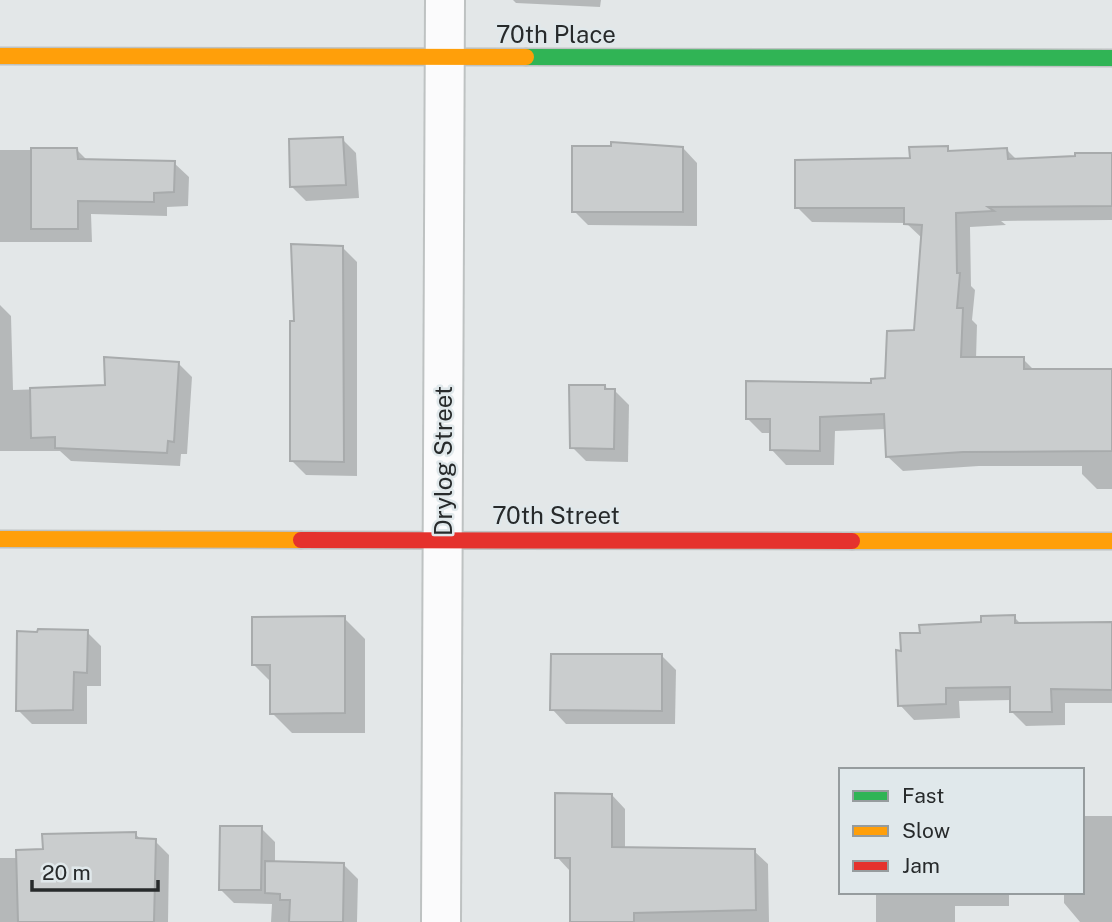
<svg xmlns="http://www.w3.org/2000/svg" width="1112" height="922" viewBox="0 0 1112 922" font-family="'Public Sans',sans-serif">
  <rect width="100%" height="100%" fill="#e3e7e8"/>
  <g fill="#0003">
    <polygon points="513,0 601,0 600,7 516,3"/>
    <polygon points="342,139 356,153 359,198 306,201 291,186"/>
    <polygon points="683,148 697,163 697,226 588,225 574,211"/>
    <polygon points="947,148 952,153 1007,150 1017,160 1112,154 1112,220 1001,221 1006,225 970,227 971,286 975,290 972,320 977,325 976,359 1023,359 1035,371 1112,371 1112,489 1097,489 1082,474 1082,466 979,466 903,471 887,456 886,429 835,431 834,465 786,465 771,449 772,433 762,433 747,418 886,380 885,355 916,332 923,239 906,223 812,222 797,207"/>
    <polygon points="0,150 77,150 88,161 174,163 189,177 188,206 167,207 167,216 91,214 92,242 0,242"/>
    <polygon points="342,247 357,262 357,476 306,475 291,460 296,322"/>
    <polygon points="0,305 11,316 13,390 107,387 178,363 192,377 187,454 181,454 180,466 71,461 60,451 0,451"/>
    <polygon points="604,387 614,390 629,405 628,462 586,461 572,447"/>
    <polygon points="1014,617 1021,624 1112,624 1112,703 1065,703 1065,725 1026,726 1012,712 1012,700 959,701 960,718 914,720 900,705 903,652 921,634"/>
    <polygon points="344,618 365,639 365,733 292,733 272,713 272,683 253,664"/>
    <polygon points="87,632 101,646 101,686 87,686 87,724 32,724 18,710"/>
    <polygon points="662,656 676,670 675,724 566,724 552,709"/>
    <polygon points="612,795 625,809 625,849 754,851 768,864 769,922 572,922 570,871 557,857"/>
    <polygon points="1082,816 1112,816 1112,922 1080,922 1064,903 1064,892 1082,892"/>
    <polygon points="261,828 275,842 275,863 344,865 358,879 357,922 271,922 272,904 234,903 220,889"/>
    <polygon points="135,834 142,840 155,841 169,855 168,922 0,922 0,858 18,858"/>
    <polygon points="876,892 1009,892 1009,906 955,906 955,922 876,922"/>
  </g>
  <g fill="#cacdce" stroke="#a8abac" stroke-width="2">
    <polygon points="343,137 346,185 290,187 289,139"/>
    <polygon points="611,142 683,147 683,212 572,212 572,146 611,146"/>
    <polygon points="948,146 948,151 1007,148 1008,159 1075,156 1075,153 1112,153 1112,206 988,207 994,211 956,213 957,273 960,273 957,308 963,308 961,357 1024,357 1024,369 1112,369 1112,451 963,452 886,457 884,414 820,417 820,451 770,450 770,419 746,419 746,381 871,383 871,379 885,378 887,331 914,330 922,225 904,224 904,208 795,208 795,160 910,158 909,147"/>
    <polygon points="31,148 77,148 78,159 175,161 174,192 154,193 154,202 78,201 78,229 31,229"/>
    <polygon points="291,244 343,246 344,462 290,461 290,321 294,321"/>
    <polygon points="104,357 179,362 174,442 168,441 167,453 55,448 55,437 31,438 30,388 105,385"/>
    <polygon points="569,385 605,385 605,389 615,389 614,449 570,448"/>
    <polygon points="1015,615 1015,623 1112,622 1112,690 1051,689 1052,712 1010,712 1010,687 946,688 946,704 898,706 896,650 901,651 900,633 920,633 919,625 981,622 981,616"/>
    <polygon points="345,616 345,713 270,714 270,665 252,665 252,617"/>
    <polygon points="38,629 88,630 87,673 74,672 73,710 16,711 17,631 37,632"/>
    <polygon points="551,654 662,654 662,711 550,710"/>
    <polygon points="555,793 612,794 612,847 755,849 756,910 634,913 634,922 570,922 570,858 555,858"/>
    <polygon points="220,826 262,826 261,890 219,890"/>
    <polygon points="136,832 136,838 156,839 154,922 18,922 16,850 43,849 42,834"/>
    <polygon points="265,861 344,863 343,922 289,922 290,900 280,900 280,894 265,893"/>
  </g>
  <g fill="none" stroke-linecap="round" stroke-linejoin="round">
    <g stroke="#bec2c2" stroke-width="42">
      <polyline id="street" points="441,922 445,0"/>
    </g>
    <g stroke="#bec2c2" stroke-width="19">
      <polyline id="fast" points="526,57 1112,58"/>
    </g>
    <g stroke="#bec2c2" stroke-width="19">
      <g id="slow">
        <polyline points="0,56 526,57"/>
        <polyline points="0,539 301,540"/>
        <polyline points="852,541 1112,541"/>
      </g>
    </g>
    <g stroke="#bec2c2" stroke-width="19">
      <polyline id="jam" points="301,540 852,541"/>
    </g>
    <use href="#street" stroke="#fbfbfc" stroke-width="38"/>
    <use href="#fast" stroke="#30b455" stroke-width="16"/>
    <use href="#slow" stroke="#ff9f0a" stroke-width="16"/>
    <use href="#jam" stroke="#e5322d" stroke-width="16"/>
  </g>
  <g text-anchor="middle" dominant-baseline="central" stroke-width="5" stroke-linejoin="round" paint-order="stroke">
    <g font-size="24" fill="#272a2b" stroke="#e0e8eb">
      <text x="556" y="34">70th Place</text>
      <text transform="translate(443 461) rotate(-90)">Drylog Street</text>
      <text x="556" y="515">70th Street</text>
    </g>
  </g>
  <rect x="839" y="768" width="245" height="126" fill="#e0e8eb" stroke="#969c9e" stroke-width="2"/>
  <rect x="853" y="791" width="35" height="10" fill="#30b455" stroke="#969c9e" stroke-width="2"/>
  <text x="902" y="803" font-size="21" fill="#272a2b">Fast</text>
  <rect x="853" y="826" width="35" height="10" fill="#ff9f0a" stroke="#969c9e" stroke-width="2"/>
  <text x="902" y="838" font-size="21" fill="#272a2b">Slow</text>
  <rect x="853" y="861" width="35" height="10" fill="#e5322d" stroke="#969c9e" stroke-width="2"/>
  <text x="902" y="873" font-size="21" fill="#272a2b">Jam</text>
  <path d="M32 880v10h126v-10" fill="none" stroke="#272a2b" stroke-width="3.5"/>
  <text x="42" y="880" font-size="21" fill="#272a2b" stroke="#e0e8eb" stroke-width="5" paint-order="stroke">20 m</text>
</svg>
